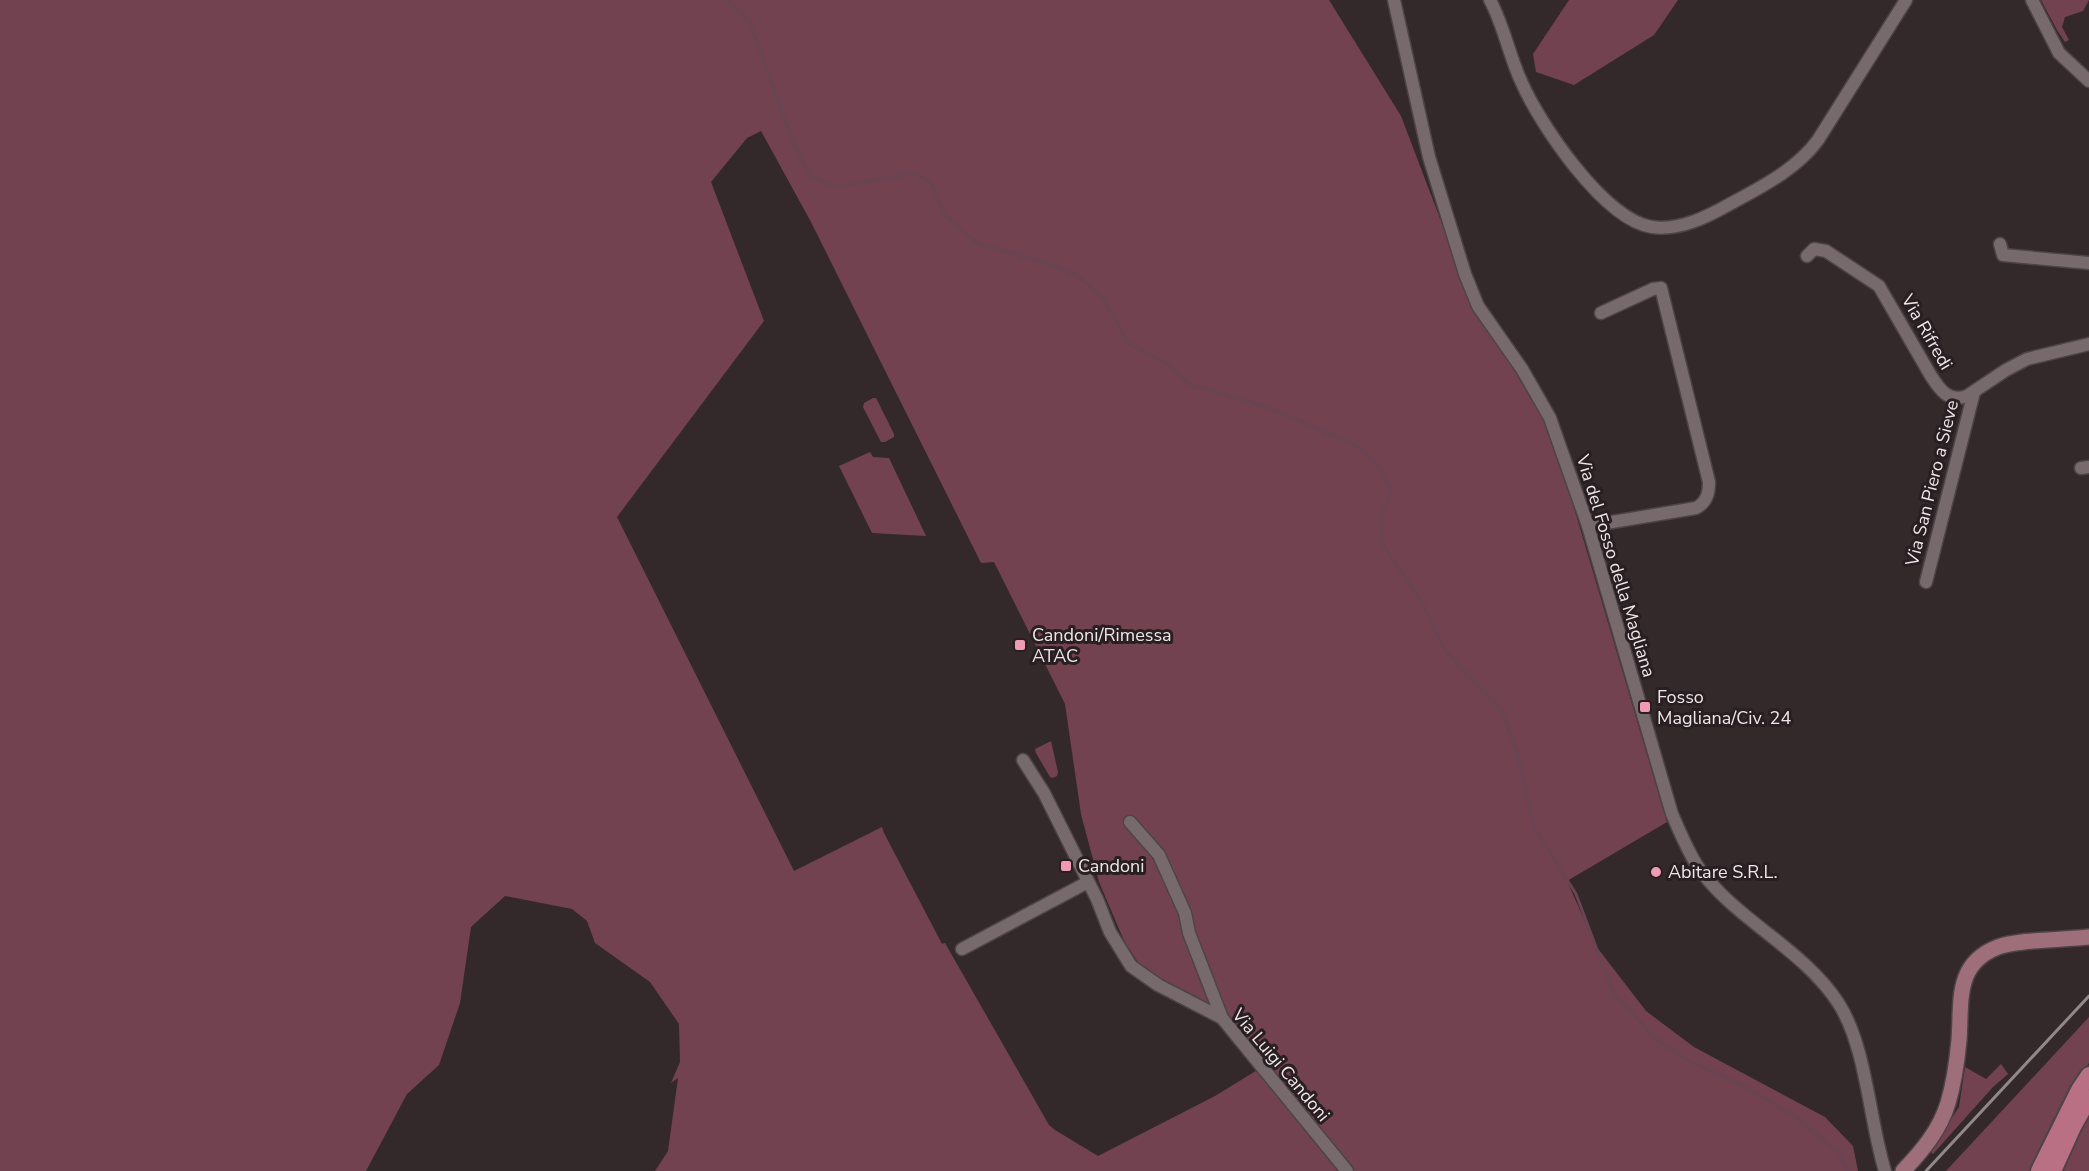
<svg xmlns="http://www.w3.org/2000/svg" width="2089" height="1171" viewBox="0 0 2089 1171" font-family="'Nunito Sans',sans-serif">
  <rect width="100%" height="100%" fill="#33292b"/>
  <g fill="#724250" fill-rule="evenodd">
    <path d="M0,0H1329L1401,116L1468,292L1542,409L1556,447L1667,822L1567,881L1596,946L1646,1011L1694,1047L1825,1117L1853,1146L1858,1171H655L668,1151L678,1078L671,1083L680,1062L679,1024L650,982L595,943L587,921L572,909L505,896L471,927L460,1003L439,1065L407,1094L366,1171H0ZM761,131L811,222L981,563L994,562L1065,704L1081,814L1099,882L1125,943L1142,968L1240,1033L1259,1069L1215,1096L1098,1156L1055,1130L1049,1125L945,943L942,944L884,833L882,827L794,871L617,517L764,321L711,182L747,138Z"/>
    <polygon points="1569,0 1678,0 1654,35 1574,85 1536,72 1533,54"/>
    <polygon points="2041,0 2089,0 2083,11 2065,17 2062,27 2069,40 2065,42 2057,30"/>
    <polygon points="873,398 876,398 894,434 894,437 885,442 881,442 863,407 864,403"/>
    <polygon points="870,452 873,457 889,458 926,536 872,533 839,466"/>
    <polygon points="1051,741 1058,772 1057,776 1053,778 1050,777 1036,753 1035,749"/>
    <polygon points="2089,1017 2089,1063 2054,1118 2030,1171 1946,1171"/>
    <polygon points="2001,1064 2008,1074 1993,1087 1933,1154 1930,1151 1959,1107 1965,1067 1986,1079"/>
    <polygon points="2089,1116 2089,1171 2061,1171"/>
  </g>
  <g fill="none" stroke-linecap="round" stroke-linejoin="round">
    <polyline stroke="#674553" stroke-width="3" points="727,0 749,20 793,142 811,176 833,187 915,173 931,183 944,214 978,244 1038,260 1077,275 1104,299 1128,343 1167,364 1191,385 1267,407 1356,445 1382,469 1391,491 1381,516 1383,545 1421,600 1445,650 1502,711 1517,752 1534,827 1576,894 1613,992 1654,1037 1685,1059 1742,1085 1790,1113 1839,1152 1848,1171"/>
    <g stroke="#4d4447" stroke-width="15">
      <g id="minor">
        <path d="M1394,0L1429,157L1465,274L1478,306L1522,369L1550,418L1557,438L1588,526L1672,814C1680,832 1687,850 1698,867C1735,920 1803,948 1839,1004C1867,1049 1869,1120 1885,1171"/>
        <path d="M1490,0C1504,26 1509,55 1521,81C1539,123 1604,220 1652,227C1679,231 1707,217 1730,204C1761,187 1796,170 1818,140L1906,0"/>
        <polyline points="2032,0 2059,53 2089,81"/>
        <polyline points="2000,244 2003,255 2089,263"/>
        <path d="M1807,256L1814,249L1826,251L1879,286L1931,376C1940,390 1949,403 1967,396L2006,370L2027,359L2089,344"/>
        <polyline points="2081,468 2089,467"/>
        <path d="M1588,526L1696,508C1707,502 1709,493 1709,482L1661,288L1653,289L1601,313"/>
        <polyline points="1926,582 1974,392"/>
        <polyline points="1023,760 1044,793 1097,899 1110,932 1131,966 1158,985 1222,1018 1347,1171"/>
        <polyline points="1130,822 1159,855 1185,913 1189,933 1222,1018"/>
        <polyline points="962,949 1088,882"/>
      </g>
    </g>
    <g stroke="#4d4447" stroke-width="18">
      <path id="major" d="M1903,1171C1922,1151 1940,1130 1948,1103C1954,1083 1957,1062 1959,1040C1962,1002 1954,964 1998,947C2019,939 2065,940 2089,937"/>
    </g>
    <g stroke="#4d4447" stroke-width="20">
      <g id="highway">
        <polyline points="2039,1171 2079,1090 2089,1075"/>
        <polyline points="2053,1171 2073,1127 2089,1098"/>
      </g>
    </g>
    <use href="#minor" stroke="#766a6d" stroke-width="12"/>
    <use href="#major" stroke="#9e6e7b" stroke-width="15"/>
    <use href="#highway" stroke="#b97085" stroke-width="16"/>
    <polyline stroke="#91888a" stroke-width="3" points="1926,1171 2089,996"/>
  </g>
  <g fill="#f19ab3" stroke="#291f22" stroke-width="2">
    <rect x="1014" y="639" width="12" height="12" rx="3"/>
    <rect x="1639" y="701" width="12" height="12" rx="3"/>
    <rect x="1060" y="860" width="12" height="12" rx="3"/>
    <circle cx="1656" cy="872" r="6"/>
  </g>
  <g text-anchor="middle" dominant-baseline="central" stroke-width="6" stroke-linejoin="round" paint-order="stroke">
    <g font-size="18" fill="#ece5e7" stroke="#291f22">
      <text transform="translate(1927 332) rotate(60)">Via Rifredi</text>
      <text transform="translate(1932 483) rotate(-76)">Via San Piero a Sieve</text>
      <text transform="translate(1616 566) rotate(73)">Via del Fosso della Magliana</text>
      <text transform="translate(1281 1065) rotate(50)">Via Luigi Candoni</text>
    </g>
    <g font-size="18" fill="#ece5e7" stroke="#291f22" text-anchor="start">
      <text x="1032" y="635">Candoni/Rimessa<tspan x="1032" dy="21">ATAC</tspan></text>
      <text x="1657" y="697">Fosso<tspan x="1657" dy="21">Magliana/Civ. 24</tspan></text>
      <text x="1078" y="866">Candoni</text>
      <text x="1668" y="872">Abitare S.R.L.</text>
    </g>
  </g>
</svg>
